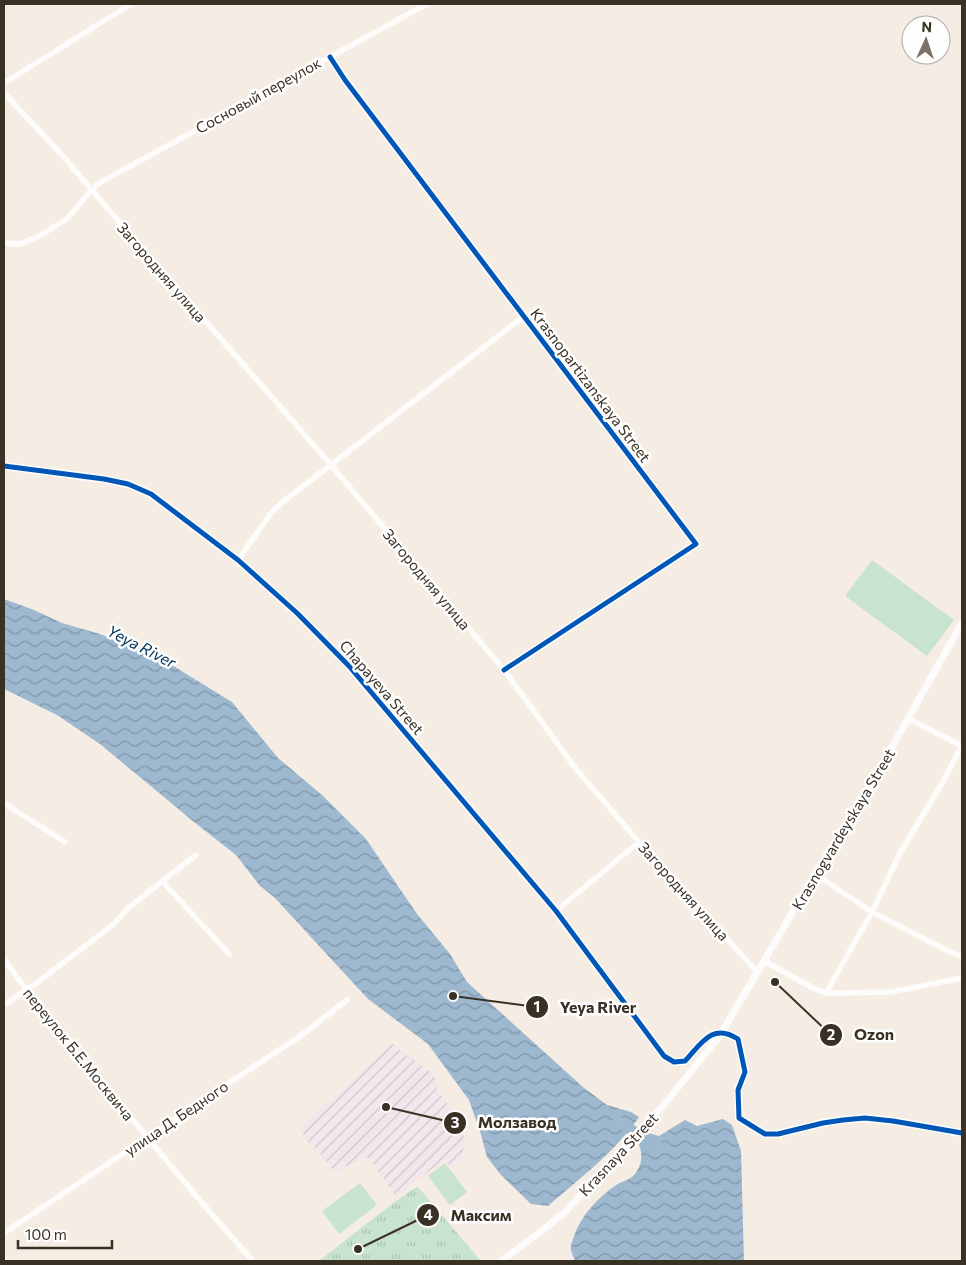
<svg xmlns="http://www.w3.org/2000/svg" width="966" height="1265" viewBox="0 0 966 1265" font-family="Commissioner,sans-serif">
  <defs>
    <pattern id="industrial-furrows" width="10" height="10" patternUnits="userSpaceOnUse" patternTransform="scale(1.25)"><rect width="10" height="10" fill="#f3e6ec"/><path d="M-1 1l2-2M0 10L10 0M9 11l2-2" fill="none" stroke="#d1c6ca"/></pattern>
    <pattern id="grass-tufts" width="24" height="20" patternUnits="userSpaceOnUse" patternTransform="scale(1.25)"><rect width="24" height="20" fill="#c8e3cf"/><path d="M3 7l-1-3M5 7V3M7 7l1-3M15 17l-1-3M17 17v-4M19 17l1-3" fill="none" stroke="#adc3b2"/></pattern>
    <pattern id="water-waves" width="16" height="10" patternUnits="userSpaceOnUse" patternTransform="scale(1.25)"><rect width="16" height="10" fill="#9db8cf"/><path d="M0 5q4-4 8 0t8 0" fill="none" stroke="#8196a8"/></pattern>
  </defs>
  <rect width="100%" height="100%" fill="#f5ede3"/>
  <polygon fill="url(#industrial-furrows)" points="392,1043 401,1051 434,1074 437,1090 463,1124 464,1146 462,1161 452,1168 444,1160 396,1196 368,1157 344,1167 336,1174 314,1146 310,1144 299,1129"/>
  <polygon fill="url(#grass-tufts)" points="418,1187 481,1261 319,1261 388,1207 413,1189"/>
  <g fill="#c8e3cf">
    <polygon points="872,560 954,620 927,656 845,596"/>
    <polygon points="445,1163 467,1192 450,1205 428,1176"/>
    <polygon points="360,1183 377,1205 339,1234 322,1211"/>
  </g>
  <g fill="url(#water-waves)">
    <path d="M4,599L34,610L62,623L100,634L175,667L232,702L278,758L322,795L366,839L417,914L450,954L467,982L584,1088L607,1105L631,1112L639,1117C615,1152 580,1178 548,1206L531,1204L501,1175L487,1157L480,1131L469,1100L428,1044L368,999L274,897L260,886L236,855L194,822L100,744L57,715L4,689Z"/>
    <path d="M723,1119L732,1125L741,1151L744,1261H575C574,1258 572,1254 571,1250C570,1247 572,1243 573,1239C580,1217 596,1199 615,1186C622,1181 630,1180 635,1174C642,1165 643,1155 639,1145L648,1133L659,1136L685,1120L697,1126Z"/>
  </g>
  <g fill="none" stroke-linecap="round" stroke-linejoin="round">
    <polyline stroke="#9db8cf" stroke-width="11" points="617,1123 621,1123 645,1139 657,1145 658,1147"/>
    <g stroke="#fefcfb" stroke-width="5.5">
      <polyline points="330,57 345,80 696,544 504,670"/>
      <polyline points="4,83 131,4"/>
      <polyline points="4,93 62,155 120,223 331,465 504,670 576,769 639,842 757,972"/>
      <polyline points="4,243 20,244 41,235 54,227 68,218 91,190 101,182 427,4"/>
      <path d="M4,466L104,479L128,484L151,494L238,560L297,613L349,666L556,911L664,1056L674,1062L685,1061C701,1044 712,1022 738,1039L745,1072L738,1090L739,1118L765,1134H778L823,1123L843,1120L865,1118L893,1121L962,1133"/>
      <polyline points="238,560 271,513 284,501 523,317"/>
      <polyline points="909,719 962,746"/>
      <polyline points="4,803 65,842"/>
      <polyline points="815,874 872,912 936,945 962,957"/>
      <polyline points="163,882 229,954"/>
      <polyline points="556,911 639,842"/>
      <path d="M4,959C36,1005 72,1047 108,1090C156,1148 203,1206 253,1261"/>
      <polyline points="764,961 813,988 826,993 841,993 891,992 962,978"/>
      <polyline points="826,993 872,912 900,853 944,780 962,745"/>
      <polyline points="4,1005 38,982 114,924 128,908 196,855"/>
      <polyline points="4,1233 247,1071 299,1037 347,1000"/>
      <polyline points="4,1259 5,1261"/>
    </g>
    <polyline stroke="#fefcfb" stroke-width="7" points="501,1261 543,1230 566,1211 667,1101 721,1034 815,874 862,800 962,623"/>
    <g stroke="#fefefe" stroke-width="8">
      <g id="cycleway">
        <polyline points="330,57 345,80 696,544 504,670"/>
        <path d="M4,466L104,479L128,484L151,494L238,560L297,613L349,666L556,911L664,1056L674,1062L685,1061C701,1044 712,1022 738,1039L745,1072L738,1090L739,1118L765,1134H778L823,1123L843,1120L865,1118L893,1121L962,1133"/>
      </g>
    </g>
    <use href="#cycleway" stroke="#0057b8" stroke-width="5"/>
  </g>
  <g text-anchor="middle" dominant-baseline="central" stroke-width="5" stroke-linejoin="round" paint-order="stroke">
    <g font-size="15" fill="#3a3125" stroke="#fefefe">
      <text transform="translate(258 95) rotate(-29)">Сосновый переулок</text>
      <text transform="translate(162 272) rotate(49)">Загородняя улица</text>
      <text transform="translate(591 385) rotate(53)">Krasnopartizanskaya Street</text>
      <text transform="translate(427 579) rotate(50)">Загородняя улица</text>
      <text transform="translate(382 687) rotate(49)">Chapayeva Street</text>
      <text transform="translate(843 829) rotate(-59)">Krasnogvardeyskaya Street</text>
      <text transform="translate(684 891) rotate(48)">Загородняя улица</text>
      <text transform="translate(79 1054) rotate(51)">переулок Б.Е.Москвича</text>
      <text transform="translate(176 1118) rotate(-34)">улица Д. Бедного</text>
      <text transform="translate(618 1154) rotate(-47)">Krasnaya Street</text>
    </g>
    <g font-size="16" font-style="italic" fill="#003457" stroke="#fefefe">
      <text transform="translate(142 646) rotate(27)">Yeya River</text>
    </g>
  </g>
  <path fill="none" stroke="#3a3125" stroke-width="2" d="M453 996L537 1007M775 982L831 1035M386 1107L455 1123M358 1249L428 1215"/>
  <g fill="#3a3125" stroke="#fefefe" stroke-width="2">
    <circle cx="453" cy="996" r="5"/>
    <circle cx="775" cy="982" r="5"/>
    <circle cx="386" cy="1107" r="5"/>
    <circle cx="358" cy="1249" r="5"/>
    <circle cx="537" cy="1007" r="12"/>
    <circle cx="831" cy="1035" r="12"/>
    <circle cx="455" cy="1123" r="12"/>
    <circle cx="428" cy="1215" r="12"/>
  </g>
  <g font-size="15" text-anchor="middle" font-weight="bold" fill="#fff">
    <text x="537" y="1012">1</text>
    <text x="831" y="1040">2</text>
    <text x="455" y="1128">3</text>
    <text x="428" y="1220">4</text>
  </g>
  <g font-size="16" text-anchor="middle" font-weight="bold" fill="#3a3125" stroke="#fefefe" stroke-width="5" stroke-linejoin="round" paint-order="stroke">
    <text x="598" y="1013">Yeya River</text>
    <text x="874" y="1040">Ozon</text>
    <text x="517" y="1128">Молзавод</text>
    <text x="481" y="1221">Максим</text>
  </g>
  <rect width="966" height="1265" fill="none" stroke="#3a3125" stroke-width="10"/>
  <g transform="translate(926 40) rotate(3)"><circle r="24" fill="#fefefe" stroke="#b0aca7"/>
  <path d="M0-4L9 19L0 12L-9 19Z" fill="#7b7368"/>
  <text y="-8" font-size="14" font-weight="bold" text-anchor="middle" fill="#3a3125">N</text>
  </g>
  <path d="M18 1240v8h94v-8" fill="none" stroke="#3a3125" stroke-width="2.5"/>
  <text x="25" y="1240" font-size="15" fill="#3a3125" stroke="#fefefe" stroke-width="4" paint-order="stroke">100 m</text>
</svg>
